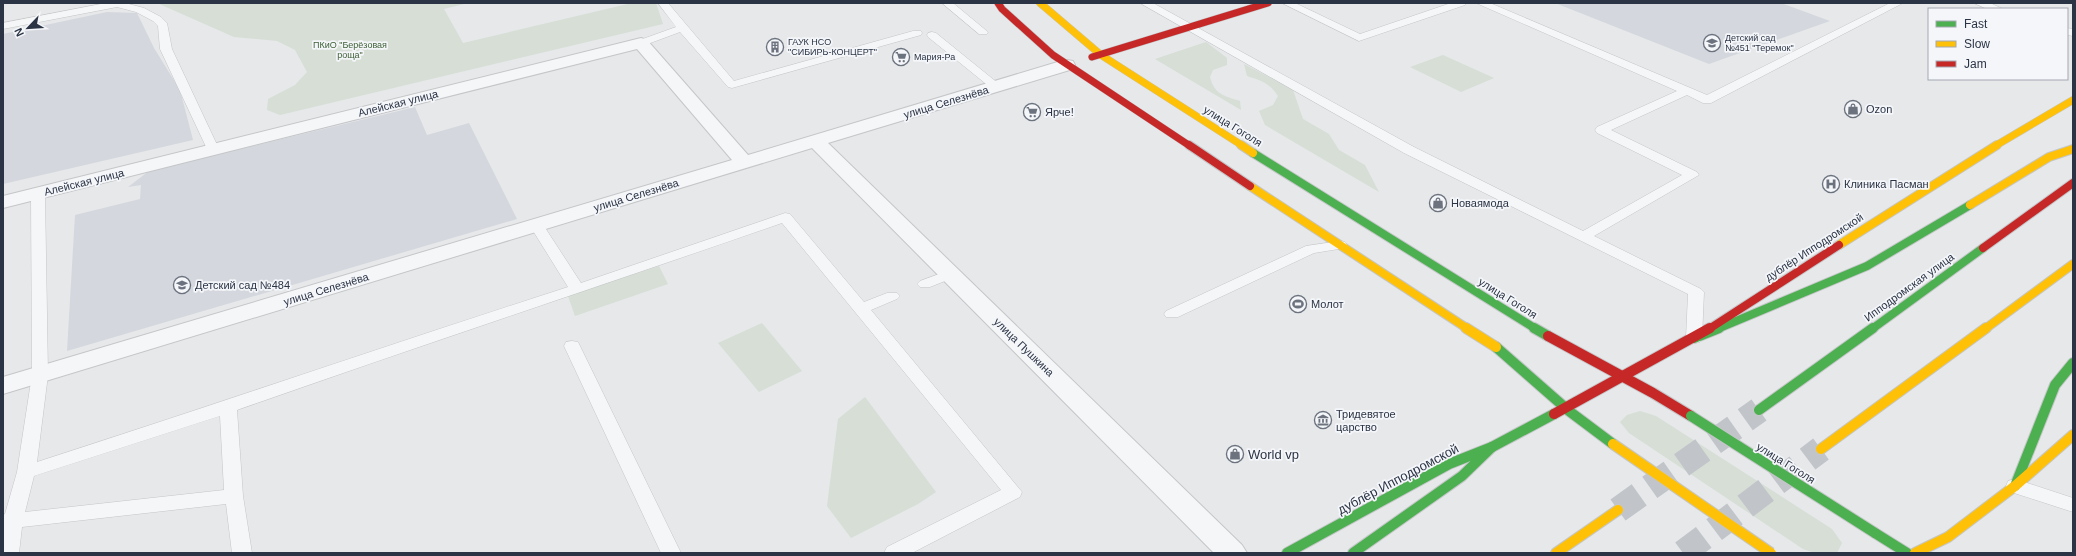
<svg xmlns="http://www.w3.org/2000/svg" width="2076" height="556" viewBox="0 0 2076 556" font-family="Helvetica,sans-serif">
  <rect width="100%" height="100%" fill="#e6e8ea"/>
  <g fill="#d4d7dd">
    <polygon points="1555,3 1781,3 1830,21 1709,64"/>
    <polygon points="107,12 137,13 154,48 180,90 193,140 3,184 3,34"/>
    <polygon points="415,107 427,135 469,123 517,219 67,351 75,215 140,199 141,185 128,187 149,171"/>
  </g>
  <g fill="#d6ded6">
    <polygon points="157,3 468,3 444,9 463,43 632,3 656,3 663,24 280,115 267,110 268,99 295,85 307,72 295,50 277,41 234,37"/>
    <path d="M1206,42L1227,58V65L1213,70L1210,77C1214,94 1224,96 1240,101L1241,110L1155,59Z"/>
    <polygon points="1443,55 1494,78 1461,92 1410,67"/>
    <path d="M1244,64L1293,90L1303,119L1329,134L1339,150L1365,165L1379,192L1265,125L1259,111L1273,105L1278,96C1270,83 1260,80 1247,76Z"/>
    <polygon points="659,266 668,284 575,316 568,296"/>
    <polygon points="762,323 802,371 759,392 718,343"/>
    <polygon points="865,397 936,492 918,504 851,538 827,506 838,419"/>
    <polygon points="1640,411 1656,416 1832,529 1842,543 1837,553 1815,553 1803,549 1629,433 1620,422 1627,415"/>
  </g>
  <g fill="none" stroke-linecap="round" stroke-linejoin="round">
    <g stroke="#c1c4c9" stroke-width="26" stroke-dasharray="26 13" stroke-linecap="butt">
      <polyline points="1618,510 1759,410"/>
      <polyline points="1683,553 1821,449"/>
    </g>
    <g stroke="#c4c6c8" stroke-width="1">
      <g id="lane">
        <polygon points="106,3 125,3 144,8 161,17 167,23 172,49 219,149 218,152 213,153 207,149 160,49 158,26 153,21 136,12 117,7 3,29 3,23"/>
        <polygon points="658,3 668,3 734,81 913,31 921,31 922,33 921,35 732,88 728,87 680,32 645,45 637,45 636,43 637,41 676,27"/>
        <polygon points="942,3 953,3 988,32 987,34 979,34"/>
        <polygon points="1140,3 1153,3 1414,147 1583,231 1682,175 1597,133 1595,130 1597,127 1677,91 1476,3 1490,3 1707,95 1890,3 1903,3 1711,103 1703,103 1687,95 1611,130 1697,172 1699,175 1594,236 1701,289 1704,292 1702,338 1700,342 1694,343 1688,342 1686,338 1688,294 1404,153"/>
        <polygon points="1282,3 1295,3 1360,34 1451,3 1466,3 1465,5 1359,41"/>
        <polygon points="1974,3 1990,3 2003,9 1987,9"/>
        <polygon points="2067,28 2073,29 2073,36 2067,35"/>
        <polygon points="932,32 936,33 999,84 1001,86 999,88 991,88 928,37 927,35 928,33"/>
        <path d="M38,190L45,194L48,375L37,462C214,405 391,344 568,287L530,226L532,223H542L581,283L785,213L790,214L864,302L887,293H897L900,296L897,299L871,310L1022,492L1020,497L912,553H884L887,547L1001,490L782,223C601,286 418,346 237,410L243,496L252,553H232L226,504L22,527L19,553H3V515L5,514L17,472L32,375L31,194ZM220,416L224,490L25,512L34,476Z"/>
        <polygon points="1340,241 1345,242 1347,245 1345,248 1314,253 1178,317 1166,317 1164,314 1166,311 1306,246"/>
        <polygon points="950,270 955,271 957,274 955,277 930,287 920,287 917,284 920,281"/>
        <polygon points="572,341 578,342 580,346 681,553 661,553 564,346 566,342"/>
        <polygon points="2015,479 2073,498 2073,512 2008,491 2006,486 2008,481"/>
      </g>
    </g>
    <g stroke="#c4c6c8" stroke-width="2">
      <polygon id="street" points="641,38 647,40 748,155 1061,61 1067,60 1073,61 1075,65 1073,69 828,143 1242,545 1247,553 1214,553 812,148 3,394 3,377 732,160 637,49 3,208 3,196"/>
    </g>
    <g stroke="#c4c6c8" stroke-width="10">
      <g id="fast-far1">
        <polyline points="1253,153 1536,329"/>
        <polyline points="1717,329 1867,266 1970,205"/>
        <polyline points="1872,329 1983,248"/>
      </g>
    </g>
    <g stroke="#c4c6c8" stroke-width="12">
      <g id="fast">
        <polyline points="1534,328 1548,336"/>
        <polyline points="1694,338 1719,328"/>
        <polyline points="1496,347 1569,411 1613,444"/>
        <polyline points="1759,410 1873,328"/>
        <polyline points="2015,486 2055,385 2073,363"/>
        <polyline points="1875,533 1907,553"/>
        <polyline points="1287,553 1449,464 1492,447 1554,414"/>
        <polyline points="1353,553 1462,476 1492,447"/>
      </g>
    </g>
    <g stroke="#c4c6c8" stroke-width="8">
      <g id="slow-far2">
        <polyline points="1040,3 1101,55 1243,146"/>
        <polyline points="1995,146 2073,100"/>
      </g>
    </g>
    <g stroke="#c4c6c8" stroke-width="10">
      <g id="slow-far1">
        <polyline points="1241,145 1253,153"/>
        <polyline points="1250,186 1468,329"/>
        <polyline points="1970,205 2049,157 2073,149"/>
        <polyline points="1839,245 1997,145"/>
        <polyline points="1985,329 2073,264"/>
      </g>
    </g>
    <g stroke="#c4c6c8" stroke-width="12">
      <g id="slow">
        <polyline points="1466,328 1496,347"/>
        <polyline points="1821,449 1986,328"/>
        <polyline points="1556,553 1618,510"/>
        <polyline points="1915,553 1948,537 2015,486 2073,435"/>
      </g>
    </g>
    <g stroke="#c4c6c8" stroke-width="8">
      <g id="jam-far2">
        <polyline points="998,3 1002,9 1053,55 1190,146"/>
        <polyline points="1092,57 1268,3"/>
      </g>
    </g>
    <g stroke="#c4c6c8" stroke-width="10">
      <g id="jam-far1">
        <polyline points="1189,145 1250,186"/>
        <polyline points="1983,248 2073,183"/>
        <polyline points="1709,329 1839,245"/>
      </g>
    </g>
    <g stroke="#c4c6c8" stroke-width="12">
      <g id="jam">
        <polyline points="1548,336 1653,393 1691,416"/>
        <polyline points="1554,414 1710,328"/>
      </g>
    </g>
    <use href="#lane" fill="#f5f6f7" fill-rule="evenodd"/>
    <use href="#street" fill="#f5f6f7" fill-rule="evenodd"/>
    <use href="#fast-far1" stroke="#4caf50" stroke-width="8"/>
    <use href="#fast" stroke="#4caf50" stroke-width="10"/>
    <use href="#slow-far2" stroke="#ffc107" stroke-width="7"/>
    <use href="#slow-far1" stroke="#ffc107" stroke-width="8"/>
    <use href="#slow" stroke="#ffc107" stroke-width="10"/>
    <use href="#jam-far2" stroke="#c62828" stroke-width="7"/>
    <use href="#jam-far1" stroke="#c62828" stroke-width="8"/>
    <use href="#jam" stroke="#c62828" stroke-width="10"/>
    <g stroke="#c4c6c8" stroke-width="12" stroke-linecap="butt">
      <polyline id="fast-bridge" points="1691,416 1875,533"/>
    </g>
    <g stroke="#c4c6c8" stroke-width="12" stroke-linecap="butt">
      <polyline id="slow-bridge" points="1613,444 1771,553"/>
    </g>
    <use href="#fast-bridge" stroke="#4caf50" stroke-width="10"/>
    <use href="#slow-bridge" stroke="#ffc107" stroke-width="10"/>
  </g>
  <defs>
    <g id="school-ring" transform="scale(0.9)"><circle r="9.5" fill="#f4f6f9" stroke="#6c737f" stroke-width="1.5"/><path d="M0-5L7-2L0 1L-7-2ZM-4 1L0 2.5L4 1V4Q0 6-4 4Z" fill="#6c737f"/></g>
    <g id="building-ring" transform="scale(0.9)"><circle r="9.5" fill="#f4f6f9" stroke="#6c737f" stroke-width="1.5"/><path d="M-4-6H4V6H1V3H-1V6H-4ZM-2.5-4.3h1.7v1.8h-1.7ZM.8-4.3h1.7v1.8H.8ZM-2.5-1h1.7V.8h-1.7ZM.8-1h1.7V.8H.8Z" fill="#6c737f"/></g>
    <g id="supermarket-ring" transform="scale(0.9)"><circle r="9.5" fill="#f4f6f9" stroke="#6c737f" stroke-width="1.5"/><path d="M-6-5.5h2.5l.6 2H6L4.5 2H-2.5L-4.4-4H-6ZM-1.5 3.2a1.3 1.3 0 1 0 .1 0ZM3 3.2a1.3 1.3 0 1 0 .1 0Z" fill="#6c737f"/></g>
    <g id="shop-ring" transform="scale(0.9)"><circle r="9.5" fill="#f4f6f9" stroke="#6c737f" stroke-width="1.5"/><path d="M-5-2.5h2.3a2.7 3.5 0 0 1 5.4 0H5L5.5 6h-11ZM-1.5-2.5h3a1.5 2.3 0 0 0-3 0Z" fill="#6c737f"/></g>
    <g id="hospital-ring" transform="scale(0.9)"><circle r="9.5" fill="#f4f6f9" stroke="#6c737f" stroke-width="1.5"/><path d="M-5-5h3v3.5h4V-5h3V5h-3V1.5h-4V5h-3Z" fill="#6c737f"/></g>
    <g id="stadium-ring" transform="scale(0.9)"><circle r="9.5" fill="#f4f6f9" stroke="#6c737f" stroke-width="1.5"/><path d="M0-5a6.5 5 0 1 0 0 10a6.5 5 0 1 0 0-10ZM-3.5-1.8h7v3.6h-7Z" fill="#6c737f"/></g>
    <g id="museum-ring" transform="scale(0.9)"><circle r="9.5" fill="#f4f6f9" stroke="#6c737f" stroke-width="1.5"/><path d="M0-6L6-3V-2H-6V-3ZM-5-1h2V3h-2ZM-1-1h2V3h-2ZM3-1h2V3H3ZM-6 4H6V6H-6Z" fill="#6c737f"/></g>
  </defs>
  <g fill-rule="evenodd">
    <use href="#school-ring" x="1712" y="43"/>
    <use href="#building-ring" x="775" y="47"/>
    <use href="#supermarket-ring" x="901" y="57"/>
    <use href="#shop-ring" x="1853" y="109"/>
    <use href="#supermarket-ring" x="1032" y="112"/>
    <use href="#hospital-ring" x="1831" y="184"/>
    <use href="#shop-ring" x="1438" y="203"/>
    <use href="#school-ring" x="182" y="285"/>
    <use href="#stadium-ring" x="1298" y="304"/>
    <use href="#museum-ring" x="1323" y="420"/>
    <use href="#shop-ring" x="1235" y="454"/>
  </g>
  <g text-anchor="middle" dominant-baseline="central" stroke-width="3.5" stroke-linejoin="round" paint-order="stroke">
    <g font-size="9" fill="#2b3445" stroke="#f4f6f9" text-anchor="start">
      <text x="1725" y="38">Детский сад<tspan x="1725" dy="10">№451 "Теремок"</tspan></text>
      <text x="788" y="42">ГАУК НСО<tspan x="788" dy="10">"СИБИРЬ-КОНЦЕРТ"</tspan></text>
      <text x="914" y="57">Мария-Ра</text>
    </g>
    <g font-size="9" fill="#3f6138" stroke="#f4f6f9">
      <text x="350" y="45">ПКиО "Берёзовая<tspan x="350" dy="10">роща"</tspan></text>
    </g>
    <g font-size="11" fill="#2b3445" stroke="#f4f6f9">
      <text transform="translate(946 102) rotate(-17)">улица Селезнёва</text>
      <text transform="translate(398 103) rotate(-14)">Алейская улица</text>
      <text transform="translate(1233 126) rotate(32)">улица Гоголя</text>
      <text transform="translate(84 182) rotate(-14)">Алейская улица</text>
      <text transform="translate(636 195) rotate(-17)">улица Селезнёва</text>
      <text transform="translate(1814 247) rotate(-33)">дублёр Ипподромской</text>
      <text transform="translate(1909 287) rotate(-36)">Ипподромская улица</text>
      <text transform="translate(326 289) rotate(-17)">улица Селезнёва</text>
      <text transform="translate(1508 298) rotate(32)">улица Гоголя</text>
      <text transform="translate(1024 347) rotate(44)">улица Пушкина</text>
      <text transform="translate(1786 463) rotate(32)">улица Гоголя</text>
    </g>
    <g font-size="11" fill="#2b3445" stroke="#f4f6f9" text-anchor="start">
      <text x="1866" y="109">Ozon</text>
      <text x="1045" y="112">Ярче!</text>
      <text x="1844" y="184">Клиника Пасман</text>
      <text x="1451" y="203">Новаямода</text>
      <text x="195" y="285">Детский сад №484</text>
      <text x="1311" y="304">Молот</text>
      <text x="1336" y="414">Тридевятое<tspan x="1336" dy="13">царство</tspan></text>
    </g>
    <g font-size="13" fill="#2b3445" stroke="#f4f6f9" text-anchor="start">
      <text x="1248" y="454">World vp</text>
    </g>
    <g font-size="13" fill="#2b3445" stroke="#f4f6f9">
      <text transform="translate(1398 479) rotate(-28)">дублёр Ипподромской</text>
    </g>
  </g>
  <rect width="2076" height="556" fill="none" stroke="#2b3445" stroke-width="8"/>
  <rect x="1928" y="8" width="140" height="72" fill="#f4f6f9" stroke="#a4a8b1"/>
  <rect x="1936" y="21" width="20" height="6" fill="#4caf50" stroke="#a4a8b1"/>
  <text x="1964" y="28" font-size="12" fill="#2b3445">Fast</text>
  <rect x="1936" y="41" width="20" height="6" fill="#ffc107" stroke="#a4a8b1"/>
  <text x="1964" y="48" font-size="12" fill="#2b3445">Slow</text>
  <rect x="1936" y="61" width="20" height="6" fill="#c62828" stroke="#a4a8b1"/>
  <text x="1964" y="68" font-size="12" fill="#2b3445">Jam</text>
  <g transform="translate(28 28) rotate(245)" stroke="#f4f6f9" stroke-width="3" paint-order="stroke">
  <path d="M0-3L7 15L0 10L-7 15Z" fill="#2b3445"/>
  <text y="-6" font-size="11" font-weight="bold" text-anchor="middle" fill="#2b3445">N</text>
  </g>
</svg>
